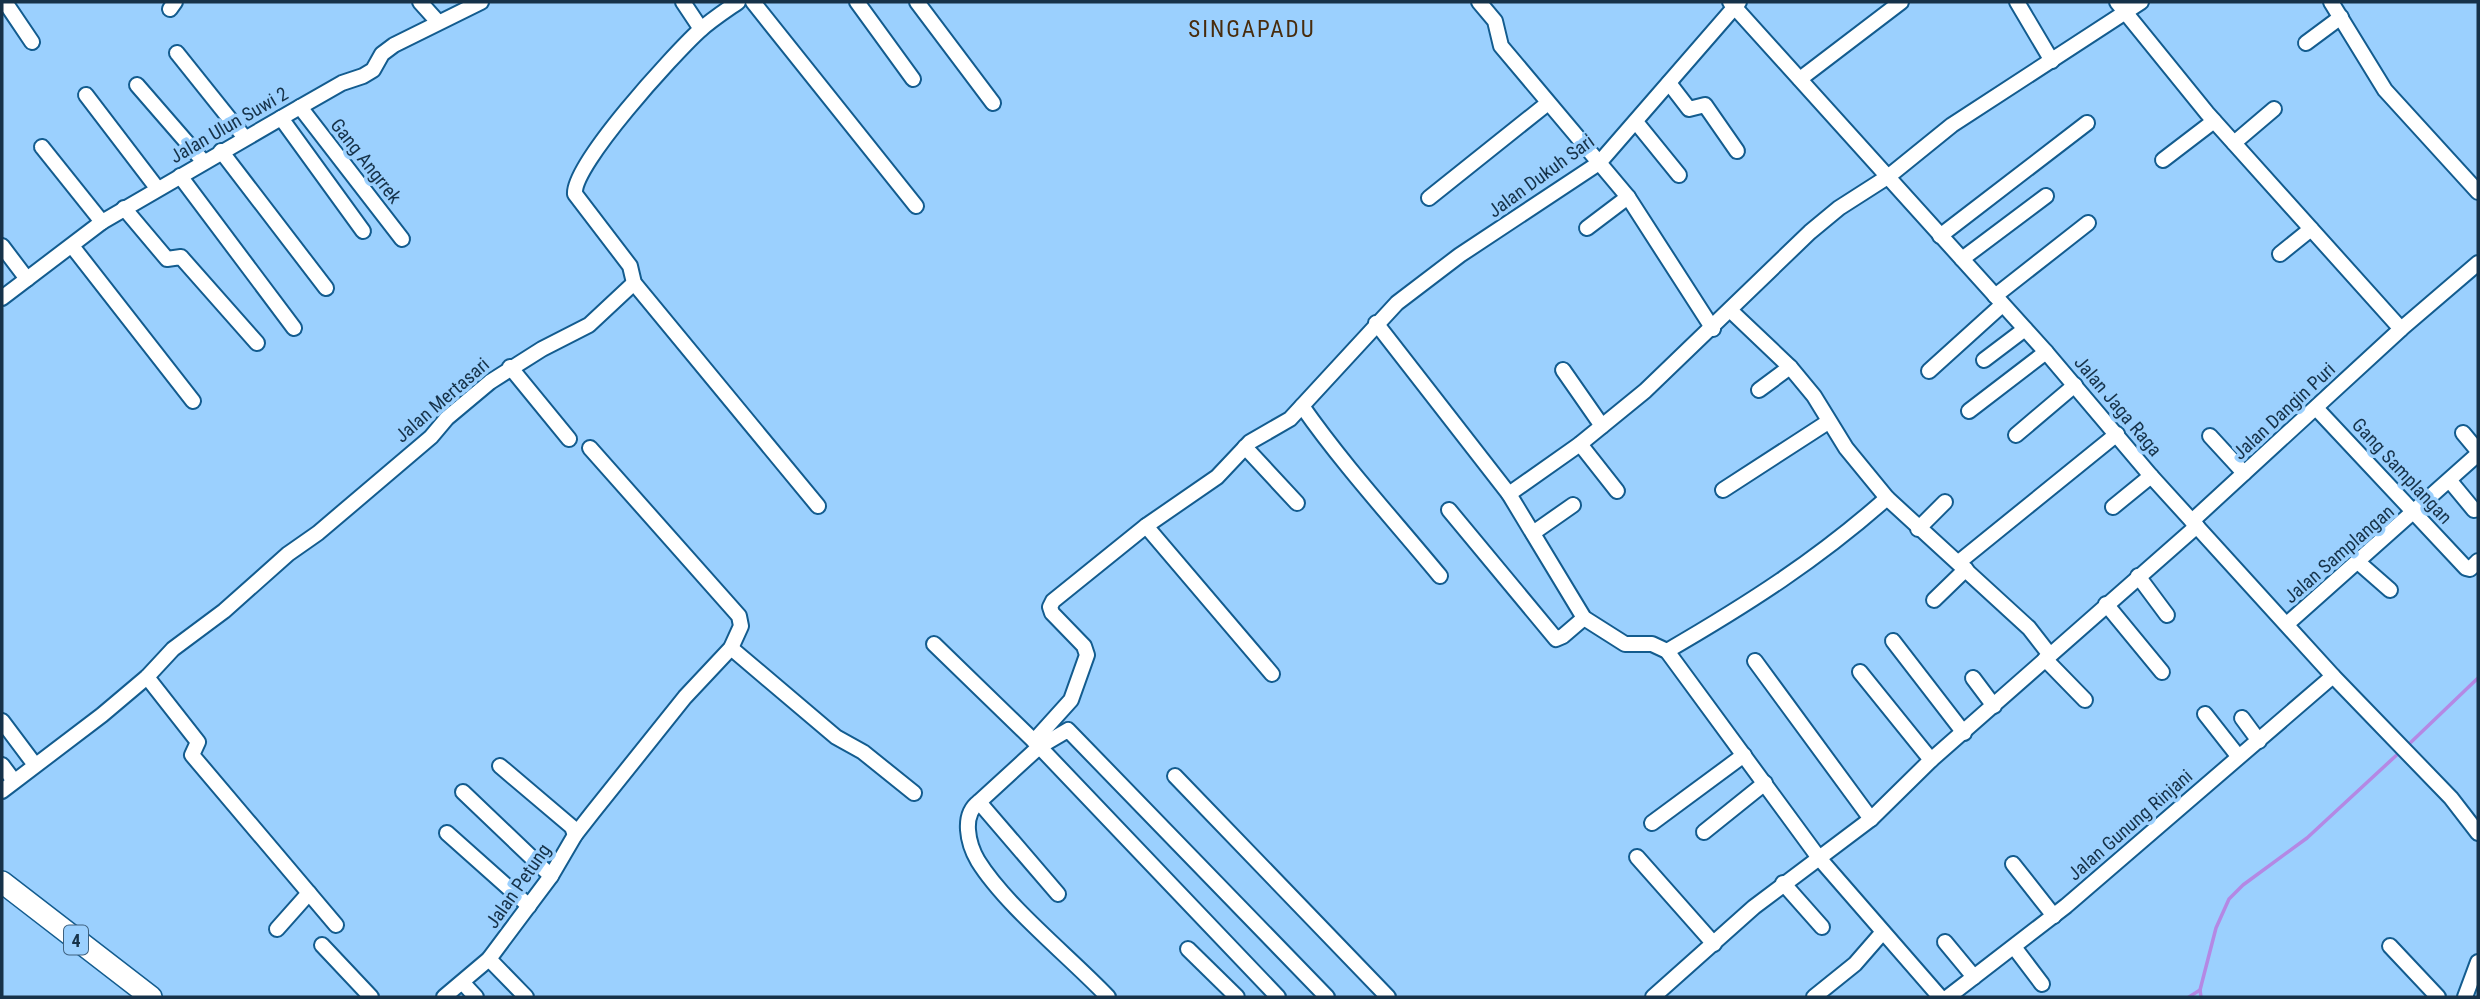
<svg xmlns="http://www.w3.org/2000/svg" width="2480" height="999" viewBox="0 0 2480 999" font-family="'Roboto Condensed',sans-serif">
  <rect width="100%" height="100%" fill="#9bd0fe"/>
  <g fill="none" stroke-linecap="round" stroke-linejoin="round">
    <g stroke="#b488e4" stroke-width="3.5">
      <polyline points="2407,746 2478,678"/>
      <polyline points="2189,997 2200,990"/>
      <polyline points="2201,997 2200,990 2216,928 2229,899 2243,885 2307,838 2401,751"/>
    </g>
    <g stroke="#135c8f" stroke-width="18">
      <g id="minor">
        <polyline points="5,2 32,42"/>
        <polyline points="420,2 438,22"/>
        <polyline points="683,2 701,29"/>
        <path d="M738,2C725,11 711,20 699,31C674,54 572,165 575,194L630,266L634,283L818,506"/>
        <polyline points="753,2 916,206"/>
        <polyline points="857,2 913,79"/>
        <polyline points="917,2 993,103"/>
        <polyline points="1479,2 1495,21 1501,46 1628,197 1713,329"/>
        <polyline points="1730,2 2046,352 2151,476 2333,676 2451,798 2478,833"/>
        <polyline points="2017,2 2052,61"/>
        <polyline points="2117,2 2207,113 2401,329"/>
        <polyline points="2331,2 2385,90 2478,192"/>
        <polyline points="170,9 175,2"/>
        <polyline points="2306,43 2341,17"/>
        <polyline points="177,53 245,138"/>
        <polyline points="1800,79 1901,2"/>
        <polyline points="1669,83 1689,109 1705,105 1737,151"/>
        <polyline points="137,85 203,161"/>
        <polyline points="86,95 157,188"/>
        <polyline points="300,107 402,239"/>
        <polyline points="281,118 363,231"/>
        <polyline points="1636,122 1679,175"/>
        <polyline points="2234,143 2274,109"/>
        <polyline points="42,147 102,222"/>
        <polyline points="221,151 326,288"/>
        <polyline points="2163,160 2214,121"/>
        <polyline points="180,176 294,328"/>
        <polyline points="1429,198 1548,103"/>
        <polyline points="124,208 167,259 181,257 257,343"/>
        <polyline points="1587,228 1628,197"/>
        <polyline points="1940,236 2087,123"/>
        <polyline points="2,246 27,279"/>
        <polyline points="72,246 193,401"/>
        <polyline points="2280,254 2311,229"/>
        <polyline points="1962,259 2046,196"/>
        <polyline points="1995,296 2088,223"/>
        <polyline points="2,298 102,222 300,107 342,83 363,76 373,70 382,54 394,45 481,2"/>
        <polyline points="1731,311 1790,367 1814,396 1846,448 1887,498 2029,628 2050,655"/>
        <polyline points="1376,323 1509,494 1584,618 1625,644 1652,644 1667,651 1819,858 1940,997"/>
        <polyline points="1984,360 2025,329"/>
        <polyline points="510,367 569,439"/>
        <polyline points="1563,370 1602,426"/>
        <polyline points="1929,371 2002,305"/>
        <polyline points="1759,390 1790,367"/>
        <path d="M1302,406C1344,466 1393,519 1440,576"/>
        <polyline points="2316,408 2466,568 2470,569 2478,561"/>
        <polyline points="1969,411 2046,352"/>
        <polyline points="2463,433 2478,451"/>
        <polyline points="2016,435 2075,385"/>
        <polyline points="2210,436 2244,473"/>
        <polyline points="1580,444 1617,491"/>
        <polyline points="1245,447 1297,503"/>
        <polyline points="2450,481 2474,510"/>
        <polyline points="1723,490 1828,422"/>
        <polyline points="1509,494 1580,444 1645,391 1810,232 1839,208 1889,176 1952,125 2141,2"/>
        <polyline points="2113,507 2151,476"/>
        <polyline points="1449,510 1556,639 1563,636 1584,618"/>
        <polyline points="2192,521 2401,329 2478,263"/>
        <polyline points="1146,526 1272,674"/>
        <polyline points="1918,529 1945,502"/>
        <polyline points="1533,533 1573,505"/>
        <polyline points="1959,562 2117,434"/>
        <polyline points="2358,562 2390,590"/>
        <polyline points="2138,576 2167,615"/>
        <polyline points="1934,600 1966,569"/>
        <polyline points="2106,604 2162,672"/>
        <polyline points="2287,624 2478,454"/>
        <polyline points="1893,641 1964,733"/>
        <polyline points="934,644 1034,741 1278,997"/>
        <polyline points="731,648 836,737 863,752 914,793"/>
        <path d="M1667,651C1748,604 1817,560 1887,498"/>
        <polyline points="2045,659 2085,700"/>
        <polyline points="1755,661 1871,819"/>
        <polyline points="1860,672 1931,760"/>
        <polyline points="147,677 198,742 192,755 336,925"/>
        <polyline points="1973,678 1994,706"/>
        <polyline points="2205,714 2238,756"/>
        <polyline points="2242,718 2259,741"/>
        <polyline points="2,721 35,765"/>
        <polyline points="1034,741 1071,700 1087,655 1084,646 1052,613 1050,607 1053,601 1146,526 1217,477 1250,442 1290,419 1397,303 1460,255 1599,163 1739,2"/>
        <polyline points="2,765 14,781"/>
        <polyline points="500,766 572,827 575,835"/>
        <polyline points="1175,776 1388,997"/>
        <polyline points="2,791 102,715 147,677 173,649 224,611 288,554 318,533 431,437 447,418 490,382 542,349 589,325 634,283"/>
        <polyline points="463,792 551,876"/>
        <path d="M979,802C961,815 968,844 978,861C1006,906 1070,957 1108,997"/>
        <polyline points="1652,823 1744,755"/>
        <polyline points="1704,832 1765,783"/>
        <polyline points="447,833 529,906"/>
        <polyline points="1637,857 1714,944"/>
        <polyline points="2013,864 2054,916"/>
        <polyline points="1783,883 1822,927"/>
        <polyline points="1058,894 979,802 1039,747 1068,730 1327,997"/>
        <polyline points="277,929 309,893"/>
        <polyline points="1945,942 1974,977"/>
        <polyline points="322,945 371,997"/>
        <polyline points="2390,946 2438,997"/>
        <polyline points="2014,947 2042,984"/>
        <polyline points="1188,949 1237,997"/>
        <polyline points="489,959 526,997"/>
        <polyline points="463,983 476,997"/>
        <polyline points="444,997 489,959 551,876 575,835 593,812 685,697 731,648 741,626 739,616 590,448"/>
        <polyline points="1653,997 1754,907 1871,819 1931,760 2197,526"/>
        <polyline points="1814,997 1855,964 1882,933"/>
        <polyline points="1948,997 2066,906 2333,676"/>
        <polyline points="2465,997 2478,962"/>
      </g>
    </g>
    <g stroke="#135c8f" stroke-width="24">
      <polyline id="highway" points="2,882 151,997"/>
    </g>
    <use href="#minor" stroke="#fff" stroke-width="14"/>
    <use href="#highway" stroke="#fff" stroke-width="21"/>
  </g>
  <g text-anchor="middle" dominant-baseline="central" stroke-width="7" stroke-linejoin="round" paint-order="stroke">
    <rect fill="#9bd0fe" stroke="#3e617f" stroke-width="2" x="64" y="925.5" width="24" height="29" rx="5"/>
    <g font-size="18" font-weight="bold" fill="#163249">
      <text x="76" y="940">4</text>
    </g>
    <g font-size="19" fill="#163249" stroke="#9bd0fe">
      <text transform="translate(229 125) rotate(-30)">Jalan Ulun Suwi 2</text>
      <text transform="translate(366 161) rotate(52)">Gang Angrrek</text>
      <text transform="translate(1541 176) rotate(-36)">Jalan Dukuh Sari</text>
      <text transform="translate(442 400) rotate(-41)">Jalan Mertasari</text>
      <text transform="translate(2118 406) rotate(50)">Jalan Jaga Raga</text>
      <text transform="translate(2284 411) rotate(-43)">Jalan Dangin Puri</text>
      <text transform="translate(2402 471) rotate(47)">Gang Samplangan</text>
      <text transform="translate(2339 554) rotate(-41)">Jalan Samplangan</text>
      <text transform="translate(2130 825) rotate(-41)">Jalan Gunung Rinjani</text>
      <text transform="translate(518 886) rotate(-55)">Jalan Petung</text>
    </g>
    <g font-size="23" letter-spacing="2" fill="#482c0d" stroke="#9bd0fe">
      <text x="1252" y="29">SINGAPADU</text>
    </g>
  </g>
  <rect width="2480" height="999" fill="none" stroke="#163249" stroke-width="7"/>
</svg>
